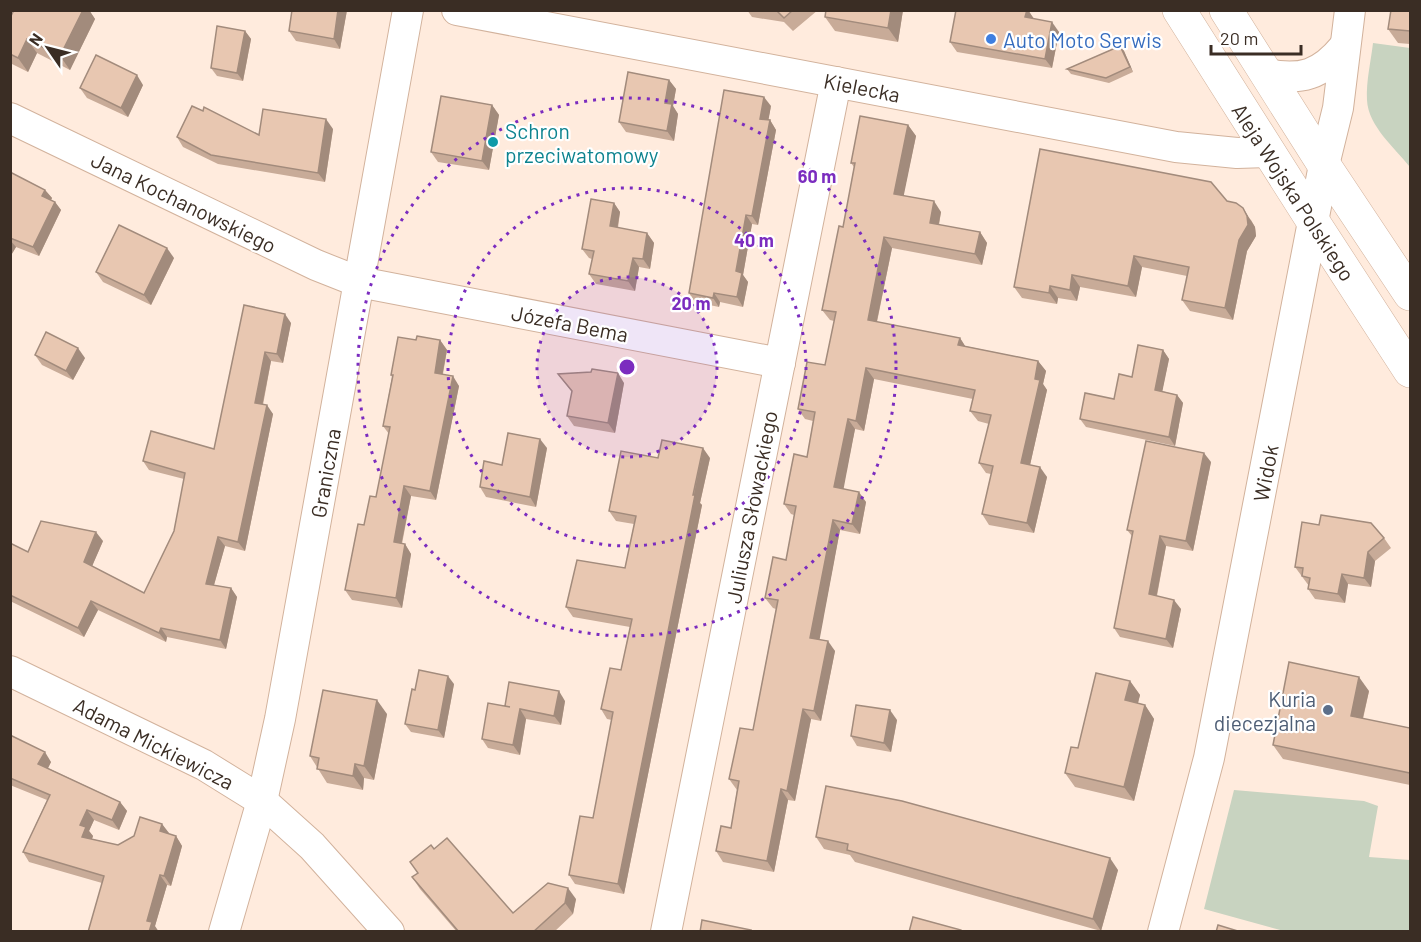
<svg xmlns="http://www.w3.org/2000/svg" width="1421" height="942" viewBox="0 0 1421 942" font-family="Barlow,sans-serif">
  <rect width="100%" height="100%" fill="#ffebdd"/>
  <g fill="#c8d3c0">
    <path d="M1373,43L1410,48V167C1395,148 1368,126 1367,100C1366,81 1371,61 1373,43Z"/>
    <polygon points="1234,790 1364,801 1378,806 1369,857 1410,860 1410,931 1284,931 1204,909"/>
  </g>
  <g fill="none" stroke-linecap="round" stroke-linejoin="round">
    <g stroke="#d2b29c" stroke-width="32">
      <g id="street">
        <polyline points="457,10 1176,147 1237,153 1268,152"/>
        <path d="M1266,74C1301,81 1321,75 1344,47"/>
        <polyline points="10,118 316,265 359,282 780,363"/>
        <polyline points="10,671 204,765 262,801 312,846 389,932"/>
        <polyline points="224,932 262,801 280,719 408,10"/>
        <polyline points="666,932 836,82"/>
        <polyline points="1163,932 1209,758 1324,165 1338,108 1350,10"/>
      </g>
    </g>
    <g stroke="#d2b29c" stroke-width="34">
      <g id="secondary">
        <polyline points="1179,10 1314,223 1410,371"/>
        <polyline points="1226,10 1324,165 1410,294"/>
      </g>
    </g>
    <use href="#street" stroke="#fff" stroke-width="30"/>
    <use href="#secondary" stroke="#fff" stroke-width="33"/>
  </g>
  <g fill="#c8ab98">
    <polygon points="14,10 89,10 95,19 70,70 37,53 28,72 10,63 10,18"/>
    <polygon points="347,10 340,49 296,41 289,31"/>
    <polygon points="747,10 818,10 793,31 784,22 752,17"/>
    <polygon points="903,10 898,42 835,31 825,17"/>
    <polygon points="956,10 1028,10 1034,19 1059,32 1052,68 957,52 950,42"/>
    <polygon points="1410,10 1410,44 1398,43 1388,29"/>
    <polygon points="245,31 251,39 243,81 217,76 211,68"/>
    <polygon points="1120,46 1124,51 1133,72 1109,83 1071,74 1067,69"/>
    <polygon points="669,80 676,89 673,106 678,114 674,141 626,132 619,122"/>
    <polygon points="143,85 128,117 87,98 80,88"/>
    <polygon points="492,105 499,115 489,170 438,162 431,152"/>
    <polygon points="771,106 768,120 770,120 776,130 758,225 752,224 743,275 748,282 743,307 720,302 719,307 695,302 689,293"/>
    <polygon points="203,111 259,135 333,129 325,182 218,164 183,147 177,137"/>
    <polygon points="908,125 916,136 903,196 941,212 939,225 980,232 987,243 982,265 892,248 877,322 960,338 965,346 1038,361 1046,371 1043,384 1047,390 1030,465 1047,477 1034,533 989,525 982,514 991,474 986,473 979,463 989,424 978,421 970,411 973,399 874,379 864,431 855,429 843,488 866,502 860,534 840,530 819,639 835,651 821,721 811,719 795,801 788,800 774,872 723,862 716,851 731,828 737,790 729,779 753,730 776,609 773,608 765,598 786,560 794,515 791,514 784,504 807,457 813,421 805,419 798,409 825,365 834,321 830,320 822,310 843,227 854,167 851,163"/>
    <polygon points="10,172 45,190 52,198 51,200 55,202 61,210 39,256 16,247 10,257"/>
    <polygon points="1227,201 1251,220 1255,227 1256,236 1247,251 1233,320 1190,311 1182,300 1187,276 1142,267 1136,297 1080,287 1077,301 1058,298 1057,304 1022,298 1014,287"/>
    <polygon points="614,203 620,212 618,228 647,233 654,243 650,269 639,267 635,291 596,284 589,274 592,259 589,258 582,249"/>
    <polygon points="174,258 151,305 103,282 96,272"/>
    <polygon points="244,305 291,323 283,363 271,361 263,405 273,414 245,551 225,546 214,585 231,588 237,597 226,649 167,637 166,642 98,610 84,637 10,601 10,543 28,552 103,541 92,566 144,593 174,531 184,479 149,470 143,461 214,449"/>
    <polygon points="416,340 440,340 447,350 443,374 459,386 436,500 411,496 402,544 405,544 411,554 402,608 352,600 345,590 364,525 376,497 389,434 383,426 392,377 391,375"/>
    <polygon points="1163,350 1169,359 1162,391 1177,395 1183,403 1175,446 1086,427 1080,419 1114,399 1132,377"/>
    <polygon points="35,355 85,358 73,380 42,365"/>
    <polygon points="591,372 624,383 615,433 574,426 567,416 572,392 558,374"/>
    <polygon points="547,448 536,507 486,497 480,487 502,465"/>
    <polygon points="710,458 700,503 702,505 624,894 575,884 569,875 593,818 612,720 607,719 601,709 621,670 630,627 573,617 566,607 625,568 634,524 616,521 609,511"/>
    <polygon points="1211,462 1193,551 1166,546 1157,596 1181,609 1173,648 1120,637 1114,628 1132,536 1127,530"/>
    <polygon points="1384,538 1391,548 1375,561 1371,587 1348,584 1345,603 1315,599 1308,589 1309,586 1295,567"/>
    <polygon points="1130,681 1140,695 1138,703 1145,705 1154,719 1134,801 1075,787 1065,773 1078,748"/>
    <polygon points="454,684 444,738 411,732 405,724 415,690"/>
    <polygon points="1369,691 1363,719 1410,728 1410,785 1283,759 1273,745"/>
    <polygon points="565,701 561,725 526,719 520,755 488,748 482,739 505,706"/>
    <polygon points="387,714 374,780 364,778 363,790 327,783 310,756"/>
    <polygon points="897,720 891,752 857,746 851,736"/>
    <polygon points="10,735 51,762 48,768 120,802 127,811 119,830 94,820 89,831 93,836 92,839 118,845 162,824 169,834 176,836 182,846 171,886 167,885 155,926 102,883 29,862 23,852 47,800 10,785"/>
    <polygon points="816,837 1118,870 1101,931 855,862 850,855 824,849"/>
    <polygon points="434,849 513,913 576,899 573,914 554,932 457,932 420,889 412,877 418,873"/>
  </g>
  <g fill="#a28b7c">
    <polygon points="83,10 89,10 95,19 70,70 60,56"/>
    <polygon points="338,10 347,10 340,49 334,39"/>
    <polygon points="891,10 903,10 898,42 888,28"/>
    <polygon points="1027,10 1028,10 1034,19 1025,17"/>
    <polygon points="1052,22 1059,32 1052,68 1045,59"/>
    <polygon points="245,31 251,39 243,81 237,73"/>
    <polygon points="27,39 37,53 28,72 18,58"/>
    <polygon points="1120,46 1124,51 1133,72 1130,67"/>
    <polygon points="137,75 143,85 128,117 121,108"/>
    <polygon points="669,80 676,89 673,106 678,114 674,141 667,131 665,103"/>
    <polygon points="764,97 771,106 767,128 760,119"/>
    <polygon points="492,105 499,115 489,170 482,161"/>
    <polygon points="326,119 333,129 325,182 318,173"/>
    <polygon points="770,120 776,130 758,225 752,216"/>
    <polygon points="908,125 916,136 902,204 894,194"/>
    <polygon points="45,190 52,198 48,205 42,196"/>
    <polygon points="934,201 941,212 937,233 930,223"/>
    <polygon points="55,202 61,210 39,256 33,247"/>
    <polygon points="614,203 620,212 616,236 610,226"/>
    <polygon points="1243,208 1255,227 1256,236 1247,251 1233,320 1225,308 1239,240"/>
    <polygon points="746,215 752,224 743,275 748,282 743,307 737,297 736,271"/>
    <polygon points="980,232 987,243 982,265 975,254"/>
    <polygon points="647,233 654,243 650,269 643,259"/>
    <polygon points="884,237 892,248 875,330 868,320"/>
    <polygon points="10,240 16,247 10,257"/>
    <polygon points="167,248 174,258 151,305 144,295"/>
    <polygon points="1134,256 1142,267 1136,297 1128,286"/>
    <polygon points="633,258 639,267 635,291 628,281"/>
    <polygon points="1072,275 1080,287 1077,301 1070,290"/>
    <polygon points="1050,286 1058,298 1057,304 1049,293"/>
    <polygon points="714,293 720,302 719,307 713,298"/>
    <polygon points="285,314 291,323 283,363 277,354"/>
    <polygon points="960,338 967,349 958,345"/>
    <polygon points="440,340 447,350 441,382 435,373"/>
    <polygon points="78,348 85,358 73,380 66,371"/>
    <polygon points="1163,350 1169,359 1161,398 1155,390"/>
    <polygon points="265,352 271,361 261,412 255,403"/>
    <polygon points="1038,361 1046,371 1043,384 1047,390 1028,474 1021,463"/>
    <polygon points="866,368 874,379 864,431 856,421"/>
    <polygon points="618,373 624,383 615,433 608,423"/>
    <polygon points="453,376 459,386 436,500 430,491"/>
    <polygon points="1177,395 1183,403 1175,446 1169,437"/>
    <polygon points="267,405 273,414 245,551 238,542"/>
    <polygon points="848,419 855,429 842,497 834,487"/>
    <polygon points="540,439 547,448 536,507 530,497"/>
    <polygon points="703,448 710,458 700,503 702,505 624,894 618,884"/>
    <polygon points="1204,453 1211,462 1193,551 1186,541"/>
    <polygon points="1040,467 1047,477 1034,533 1027,523"/>
    <polygon points="404,486 411,496 400,551 394,542"/>
    <polygon points="859,492 866,502 860,534 852,524"/>
    <polygon points="833,520 840,530 818,648 810,638"/>
    <polygon points="96,532 103,541 90,571 84,562"/>
    <polygon points="1160,536 1166,546 1155,604 1149,594"/>
    <polygon points="218,537 225,546 212,592 206,584"/>
    <polygon points="405,544 411,554 402,608 396,598"/>
    <polygon points="1368,552 1375,561 1371,587 1364,578"/>
    <polygon points="1342,574 1348,584 1345,603 1338,594"/>
    <polygon points="231,588 237,597 226,649 220,640"/>
    <polygon points="1174,600 1181,609 1173,648 1166,639"/>
    <polygon points="91,601 98,610 84,637 78,628"/>
    <polygon points="161,628 167,637 166,642 159,633"/>
    <polygon points="828,641 835,651 821,721 814,711"/>
    <polygon points="448,676 454,684 444,738 438,730"/>
    <polygon points="1359,677 1369,691 1360,730 1351,716"/>
    <polygon points="1130,681 1140,695 1135,714 1125,700"/>
    <polygon points="559,691 565,701 561,725 554,716"/>
    <polygon points="377,700 387,714 374,780 364,766"/>
    <polygon points="1145,705 1154,719 1134,801 1124,787"/>
    <polygon points="520,709 526,719 520,755 513,745"/>
    <polygon points="803,709 811,719 795,801 787,791"/>
    <polygon points="890,710 897,720 891,752 884,743"/>
    <polygon points="45,752 51,762 45,774 38,764"/>
    <polygon points="355,764 364,778 363,790 353,776"/>
    <polygon points="781,789 788,800 774,872 767,861"/>
    <polygon points="120,802 127,811 119,830 112,820"/>
    <polygon points="87,810 94,820 89,831 93,836 89,847 82,837 80,825"/>
    <polygon points="162,824 169,833 167,841 160,831"/>
    <polygon points="176,836 182,846 171,886 164,876"/>
    <polygon points="1110,858 1118,870 1101,931 1093,919"/>
    <polygon points="160,875 167,885 155,926 159,932 149,932 147,921"/>
    <polygon points="568,888 576,899 573,914 565,903"/>
  </g>
  <g fill="#e8c7b1" stroke="#a28b7c" stroke-width="1.5">
    <polygon points="14,10 83,10 60,56 27,39 18,58 10,54 10,18"/>
    <polygon points="292,10 338,10 334,39 289,31"/>
    <polygon points="776,10 793,10 784,18"/>
    <polygon points="826,10 891,10 888,28 825,17"/>
    <polygon points="956,10 1027,10 1025,17 1052,22 1045,59 950,42"/>
    <polygon points="1391,10 1410,10 1410,31 1388,29"/>
    <polygon points="217,26 245,31 237,73 211,68"/>
    <polygon points="1120,46 1130,67 1106,78 1067,69"/>
    <polygon points="96,55 137,75 121,108 80,88"/>
    <polygon points="628,72 669,80 665,103 672,104 667,131 619,122"/>
    <polygon points="724,90 764,97 760,119 770,120 752,216 746,215 736,271 742,273 737,297 714,293 713,298 689,293"/>
    <polygon points="441,96 492,105 482,161 431,152"/>
    <polygon points="192,106 203,111 204,107 259,135 263,109 326,119 318,173 211,155 177,137"/>
    <polygon points="860,116 908,125 894,194 934,201 930,223 980,232 975,254 884,237 868,320 960,338 958,345 1038,361 1035,379 1040,380 1021,463 1040,467 1027,523 982,514 993,466 979,463 991,415 970,411 975,390 866,368 856,421 848,419 834,487 859,492 852,524 833,520 810,638 828,641 814,711 803,709 787,791 781,789 767,861 716,851 721,826 731,828 739,781 729,779 740,728 753,730 778,600 765,598 773,557 786,560 796,506 784,504 794,454 807,457 815,412 798,409 807,362 825,365 836,312 822,310 839,226 843,227 855,163 851,163"/>
    <polygon points="1040,149 1211,182 1227,201 1236,203 1243,208 1247,216 1248,225 1239,240 1225,308 1182,300 1189,267 1134,256 1128,286 1072,275 1070,290 1050,286 1049,293 1014,287"/>
    <polygon points="10,172 45,190 42,196 55,202 33,247 10,238"/>
    <polygon points="591,199 614,203 610,226 647,233 643,259 633,258 628,281 589,274 594,251 582,249"/>
    <polygon points="119,225 167,248 144,295 96,272"/>
    <polygon points="244,305 285,314 277,354 265,352 255,403 267,405 238,542 218,537 206,584 231,588 220,640 161,628 159,633 91,601 78,628 10,595 10,543 28,552 41,521 96,532 84,562 144,593 174,531 185,473 143,461 151,431 214,449"/>
    <polygon points="46,332 78,348 66,371 35,355"/>
    <polygon points="417,336 440,340 435,373 453,376 430,491 404,486 394,542 405,544 396,598 345,590 358,524 364,525 370,496 376,497 390,427 383,426 393,375 391,375 398,337 416,340"/>
    <polygon points="1138,345 1163,350 1155,390 1177,395 1169,437 1080,419 1085,393 1114,399 1119,374 1132,377"/>
    <polygon points="592,369 618,373 608,423 567,416 572,391 558,374 591,372"/>
    <polygon points="508,433 540,439 530,497 480,487 484,461 502,465"/>
    <polygon points="662,440 703,448 693,495 695,495 618,884 569,875 580,816 593,818 613,712 601,709 610,668 621,670 632,619 566,607 577,560 625,568 636,516 609,511 621,451 658,458"/>
    <polygon points="1146,441 1204,453 1186,541 1160,536 1149,594 1174,600 1166,639 1114,628 1133,531 1127,530"/>
    <polygon points="1321,515 1371,523 1384,538 1368,552 1364,578 1342,574 1338,594 1308,589 1310,578 1302,576 1303,568 1295,567 1302,522 1319,525"/>
    <polygon points="1289,662 1359,677 1351,716 1410,728 1410,773 1273,745"/>
    <polygon points="419,670 448,676 438,730 405,724 412,689 415,690"/>
    <polygon points="1096,673 1130,681 1125,700 1145,705 1124,787 1065,773 1071,747 1078,748"/>
    <polygon points="509,682 559,691 554,716 520,709 513,745 482,739 488,703 510,707 505,706"/>
    <polygon points="323,690 377,700 364,766 355,764 353,776 317,769 319,758 310,756"/>
    <polygon points="856,705 890,710 884,743 851,736"/>
    <polygon points="10,735 45,752 38,764 120,802 112,820 87,810 80,825 86,827 82,837 118,845 134,836 140,817 162,824 160,831 176,836 164,876 160,875 147,921 152,922 149,932 88,932 104,876 23,852 50,795 10,778"/>
    <polygon points="826,786 902,801 1110,858 1093,919 847,850 848,844 816,837"/>
    <polygon points="447,838 513,913 548,883 568,888 565,903 533,932 459,932 412,877 418,873 410,862 431,845 434,849"/>
    <polygon points="913,917 961,930 961,932 909,932"/>
    <polygon points="702,920 751,930 750,932 700,932"/>
    <polygon points="1218,925 1241,932 1216,932"/>
  </g>
  <circle cx="627" cy="367" r="90" fill="#7b2cbf" fill-opacity=".12"/>
  <g fill="none" stroke="#7b2cbf" stroke-width="3" stroke-dasharray="3 6">
    <circle cx="627" cy="367" r="90"/>
    <circle cx="627" cy="367" r="179"/>
    <circle cx="627" cy="367" r="269"/>
  </g>
  <circle fill="#3f7fe0" stroke="#fff" stroke-width="2" cx="991" cy="39" r="6"/>
  <circle fill="#0f9aa8" stroke="#fff" stroke-width="2" cx="493" cy="142" r="6"/>
  <circle fill="#5c6f8a" stroke="#fff" stroke-width="2" cx="1328" cy="710" r="6"/>
  <g text-anchor="middle" dominant-baseline="central" stroke-width="4.5" stroke-linejoin="round" paint-order="stroke">
    <g font-size="21" fill="#366cbe" stroke="#fff" text-anchor="start">
      <text x="1003" y="39">Auto Moto Serwis</text>
    </g>
    <g font-size="21" fill="#3a2d24" stroke="#fff">
      <text transform="translate(862 87) rotate(11)">Kielecka</text>
      <text transform="translate(1294 192) rotate(57)">Aleja Wojska Polskiego</text>
      <text transform="translate(184 202) rotate(26)">Jana Kochanowskiego</text>
      <text transform="translate(570 323) rotate(11)">Józefa Bema</text>
      <text transform="translate(325 473) rotate(-80)">Graniczna</text>
      <text transform="translate(1265 473) rotate(-79)">Widok</text>
      <text transform="translate(751 507) rotate(-79)">Juliusza Słowackiego</text>
      <text transform="translate(154 743) rotate(27)">Adama Mickiewicza</text>
    </g>
    <g font-size="21" fill="#0d838f" stroke="#fff" text-anchor="start">
      <text x="505" y="130">Schron<tspan x="505" dy="24">przeciwatomowy</tspan></text>
    </g>
    <g font-size="21" fill="#4e5e75" stroke="#fff" text-anchor="end">
      <text x="1316" y="698">Kuria<tspan x="1316" dy="24">diecezjalna</tspan></text>
    </g>
  </g>
  <circle cx="627" cy="367" r="9" fill="#7b2cbf" stroke="#fff" stroke-width="3"/>
  <g font-size="18" text-anchor="middle" font-weight="bold" fill="#7b2cbf" stroke="#fff" stroke-width="4.5" stroke-linejoin="round" paint-order="stroke">
    <text x="817" y="183">60 m</text>
    <text x="754" y="247">40 m</text>
    <text x="691" y="310">20 m</text>
  </g>
  <rect width="1421" height="942" fill="none" stroke="#3a2d24" stroke-width="24"/>
  <g transform="translate(48 48) rotate(305)" stroke="#ffffff" stroke-width="4.5" paint-order="stroke">
  <path d="M0-4.5L10 22L0 15L-10 22Z" fill="#3a2d24"/>
  <text y="-9" font-size="16" font-weight="bold" text-anchor="middle" fill="#3a2d24">N</text>
  </g>
  <path d="M1211 45v9h90v-9" fill="none" stroke="#3a2d24" stroke-width="3"/>
  <text x="1220" y="45" font-size="18" fill="#3a2d24" stroke="#ffffff" stroke-width="4.5" paint-order="stroke">20 m</text>
</svg>
